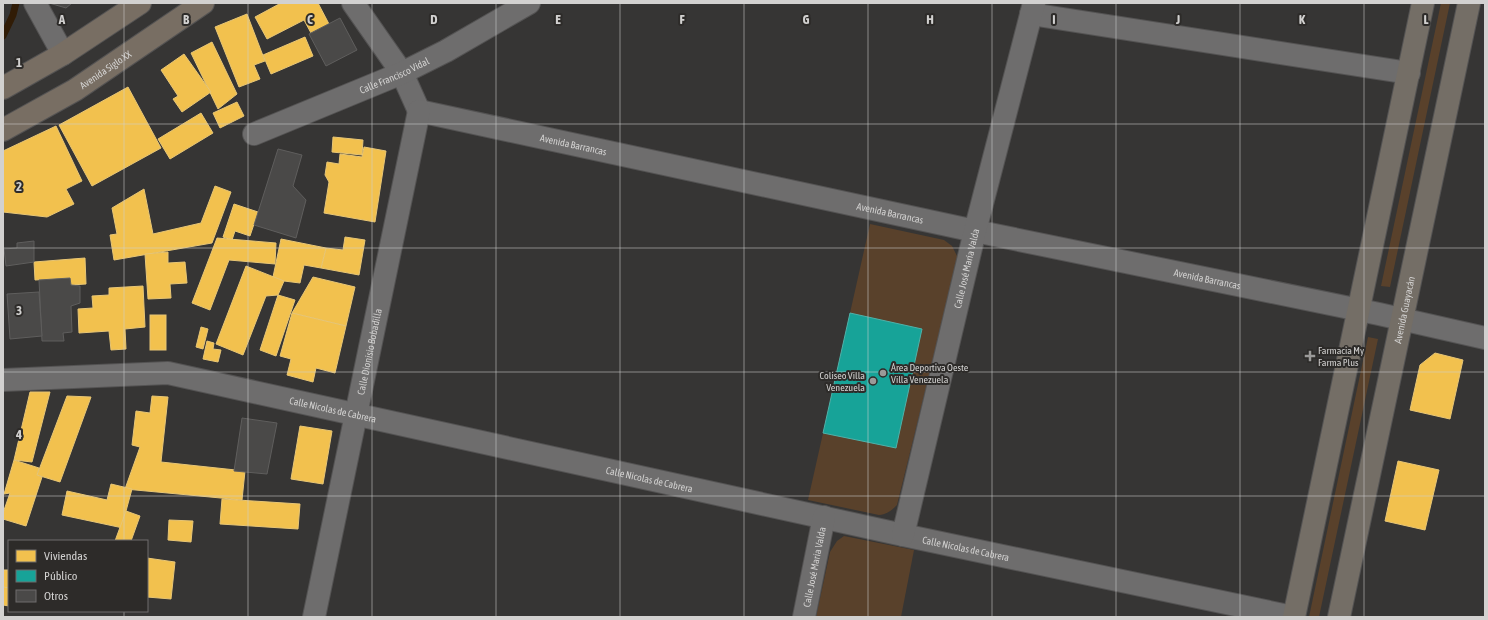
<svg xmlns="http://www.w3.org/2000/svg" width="1488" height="620" viewBox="0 0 1488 620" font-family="'Asap Condensed',sans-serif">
  <rect width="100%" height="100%" fill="#363534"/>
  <g fill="#59412b">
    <polygon points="1441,3 1450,3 1390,287 1381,286"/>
    <path d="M870,224L944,240L952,246L958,258L897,505C891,511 887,514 879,515L808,500Z"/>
    <polygon points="1368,337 1378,339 1319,617 1309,617"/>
    <polygon points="844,536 914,550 901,617 816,617 830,552 837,541"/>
  </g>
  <g fill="#f2c14e" stroke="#e8c675">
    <polygon points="281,3 318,3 329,24 311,33 304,20 267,39 255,17"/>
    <polygon points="247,14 265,61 254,65 260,79 239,87 215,27"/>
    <polygon points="305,37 313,56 271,74 263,55"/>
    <polygon points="212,42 237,94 218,109 191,53"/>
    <polygon points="184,54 211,92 182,112 173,99 178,96 161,70"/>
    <polygon points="128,87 161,148 92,186 59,125"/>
    <polygon points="237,102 244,116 220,128 213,113"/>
    <polygon points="201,113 213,133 170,159 158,139"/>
    <polygon points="56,126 82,181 66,189 74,204 47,217 3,212 3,151"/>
    <polygon points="333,137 363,140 362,155 332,152"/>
    <polygon points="364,147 386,151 375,222 324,213 329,182 325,175 327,162 339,164 340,154 362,157"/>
    <polygon points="215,186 231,192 212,243 114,260 110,235 117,234 112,208 144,189 153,234 201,223"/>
    <polygon points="234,204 258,212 250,236 235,231 232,240 223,237"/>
    <polygon points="345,237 365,240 359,275 321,268 326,248 343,250"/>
    <polygon points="217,238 276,243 275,264 229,260 210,310 192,303"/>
    <polygon points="281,239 326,248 321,268 304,265 300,283 284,281 273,277"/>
    <polygon points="168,252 168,263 185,262 187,283 170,284 171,298 148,299 145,254"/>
    <polygon points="85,258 86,284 71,285 70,278 35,280 34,262"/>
    <polygon points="246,266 284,281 278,295 266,296 243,355 216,344"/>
    <polygon points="313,277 355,287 346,326 292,313"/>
    <polygon points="143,286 145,327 125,329 126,349 111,350 109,331 79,333 78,309 93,308 92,296 109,295 109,288"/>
    <polygon points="278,295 295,300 276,356 260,350"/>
    <polygon points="292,313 346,326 335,373 316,368 313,382 287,375 291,359 280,356"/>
    <rect x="150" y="315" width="16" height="35"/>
    <polygon points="201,327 208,329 203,349 196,347"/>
    <polygon points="207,341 214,343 213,349 221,350 218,362 203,359"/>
    <polygon points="1435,353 1463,360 1450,419 1410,410 1420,365"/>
    <polygon points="30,392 50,392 32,462 14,460"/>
    <polygon points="67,396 91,397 60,482 37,475"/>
    <polygon points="152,396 168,397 161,462 245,471 242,500 125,489 140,447 132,445 136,411 150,413"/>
    <polygon points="300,426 332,431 323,484 291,479"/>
    <polygon points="14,460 39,468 37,475 42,477 26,526 3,519 3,513 10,493 4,494"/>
    <polygon points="1398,461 1439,470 1425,530 1385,521"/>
    <polygon points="111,484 132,489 126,511 123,528 62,515 67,491 107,500"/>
    <polygon points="222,499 300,504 298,529 220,524"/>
    <polygon points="126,511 140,516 131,541 115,541"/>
    <polygon points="169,520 193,521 191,542 168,540"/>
    <polygon points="147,558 175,562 171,599 147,597"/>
    <polygon points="3,570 9,570 9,588 3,587"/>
    <polygon points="3,587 9,588 9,606 3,605"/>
  </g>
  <polygon fill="#17a398" stroke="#4fb1a9" points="850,313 922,329 896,448 823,433"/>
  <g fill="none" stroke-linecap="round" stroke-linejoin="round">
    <polyline stroke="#311c06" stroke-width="7" points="3,36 13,15 16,3"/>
  </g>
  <g fill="#4a4948" stroke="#5f5e5d">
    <polygon points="49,3 72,3 66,8"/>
    <polygon points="340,18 357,50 326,66 309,34"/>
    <polygon points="278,149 302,155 293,186 306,200 296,238 254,225"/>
    <polygon points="34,241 34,262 6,266 4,249 17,248 17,243"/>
    <polygon points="70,278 71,285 80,286 80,303 71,306 72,332 63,333 64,341 42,341 39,280"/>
    <polygon points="39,292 42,336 10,339 7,294"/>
    <polygon points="242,418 277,423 267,474 234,471"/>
  </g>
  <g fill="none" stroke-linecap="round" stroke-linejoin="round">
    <g stroke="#545353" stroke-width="24">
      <g id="minor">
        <polyline points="35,3 63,54"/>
        <polyline points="353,3 402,73 419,111"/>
        <polyline points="1031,14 1409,73"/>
        <path id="s1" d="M419,111L975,231L1379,314L1485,338"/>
        <path id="s2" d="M254,134L402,73L446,51L529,3"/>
        <path id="s3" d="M3,380L168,373L903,535L1293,617"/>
        <path id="s4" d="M903,535L975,231L1034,3"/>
        <path id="s5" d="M314,617L419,111"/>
        <path id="s6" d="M804,617L824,517"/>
      </g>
    </g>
    <g stroke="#545353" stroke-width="24">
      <g id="major">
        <polyline points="1294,617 1423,3"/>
        <path id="s7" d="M1339,617L1469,3"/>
      </g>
    </g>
    <g stroke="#545353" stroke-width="24">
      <g id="highway">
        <polyline points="3,88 63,54 140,3"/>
        <path id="s8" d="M3,130L75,90L203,3"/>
      </g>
    </g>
    <use href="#minor" stroke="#6e6d6d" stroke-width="22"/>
    <use href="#major" stroke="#746e66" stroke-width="22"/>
    <use href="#highway" stroke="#786e63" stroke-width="22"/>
  </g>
  <path fill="none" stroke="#d2d1d0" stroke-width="1" stroke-opacity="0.55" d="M124,3V541M248,3V617M372,3V617M496,3V617M620,3V617M744,3V617M868,3V617M992,3V617M1116,3V617M1240,3V617M1364,3V617M3,124H1485M3,248H1485M3,372H1485M3,496H1485M124,611V617"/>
  <g fill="#9b9a99" stroke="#2d2b29" stroke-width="1.5">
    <path d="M1308 350h4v4h4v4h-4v4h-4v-4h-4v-4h4z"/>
    <circle cx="883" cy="373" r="4"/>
    <circle cx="873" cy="381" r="4"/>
  </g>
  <g text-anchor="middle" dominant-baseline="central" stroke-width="4" stroke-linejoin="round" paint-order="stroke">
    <g font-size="10" fill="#d2d1d0" stroke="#2d2b29">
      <text stroke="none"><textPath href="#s8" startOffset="119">Avenida Siglo XX</textPath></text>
      <text stroke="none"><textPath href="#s2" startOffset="152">Calle Francisco Vidal</textPath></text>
      <text stroke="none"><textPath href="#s1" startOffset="158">Avenida Barrancas</textPath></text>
      <text stroke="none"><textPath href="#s1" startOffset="482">Avenida Barrancas</textPath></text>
      <text stroke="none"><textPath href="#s4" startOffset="274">Calle José Maria Valda</textPath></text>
      <text stroke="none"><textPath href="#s1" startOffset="806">Avenida Barrancas</textPath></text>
      <text stroke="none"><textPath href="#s7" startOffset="314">Avenida Guayacán</textPath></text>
      <text stroke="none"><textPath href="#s5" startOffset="271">Calle Dionisio Bobadilla</textPath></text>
      <text stroke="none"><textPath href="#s3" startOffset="334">Calle Nicolas de Cabrera</textPath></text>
      <text stroke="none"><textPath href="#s3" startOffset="658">Calle Nicolas de Cabrera</textPath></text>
      <text stroke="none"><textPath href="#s3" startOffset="982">Calle Nicolas de Cabrera</textPath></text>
      <text stroke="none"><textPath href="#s6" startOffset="51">Calle José Maria Valda</textPath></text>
    </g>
    <g font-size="10" fill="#d2d1d0" stroke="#2d2b29" text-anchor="start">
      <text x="1318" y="350">Farmacia My<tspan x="1318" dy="12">Farma Plus</tspan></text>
      <text x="891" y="367">Área Deportiva Oeste<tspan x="891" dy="12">Villa Venezuela</tspan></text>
      <text x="865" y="375" text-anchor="end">Coliseo Villa<tspan x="865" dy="12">Venezuela</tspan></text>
    </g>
  </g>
  <g font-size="13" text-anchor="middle" font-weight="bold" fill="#d2d1d0" stroke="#2d2b29" stroke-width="4" stroke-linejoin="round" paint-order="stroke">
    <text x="62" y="24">A</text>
    <text x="186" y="24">B</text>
    <text x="310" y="24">C</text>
    <text x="434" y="24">D</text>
    <text x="558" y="24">E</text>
    <text x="682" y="24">F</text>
    <text x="806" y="24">G</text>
    <text x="930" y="24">H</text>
    <text x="1054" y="24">I</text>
    <text x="1178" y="24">J</text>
    <text x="1302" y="24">K</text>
    <text x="1426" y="24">L</text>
    <text x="19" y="67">1</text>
    <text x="19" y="191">2</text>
    <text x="19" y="315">3</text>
    <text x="19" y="439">4</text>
  </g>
  <rect width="1488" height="620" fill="none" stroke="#d2d1d0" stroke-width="8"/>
  <rect x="8" y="540" width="140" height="72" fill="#2d2b29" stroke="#6f6d6c"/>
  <rect x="16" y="550" width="20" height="12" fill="#f2c14e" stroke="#6f6d6c"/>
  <text x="44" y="560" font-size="12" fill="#d2d1d0">Viviendas</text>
  <rect x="16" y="570" width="20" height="12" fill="#17a398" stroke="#6f6d6c"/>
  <text x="44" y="580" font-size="12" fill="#d2d1d0">Público</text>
  <rect x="16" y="590" width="20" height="12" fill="#4a4948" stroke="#6f6d6c"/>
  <text x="44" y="600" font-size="12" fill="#d2d1d0">Otros</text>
</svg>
